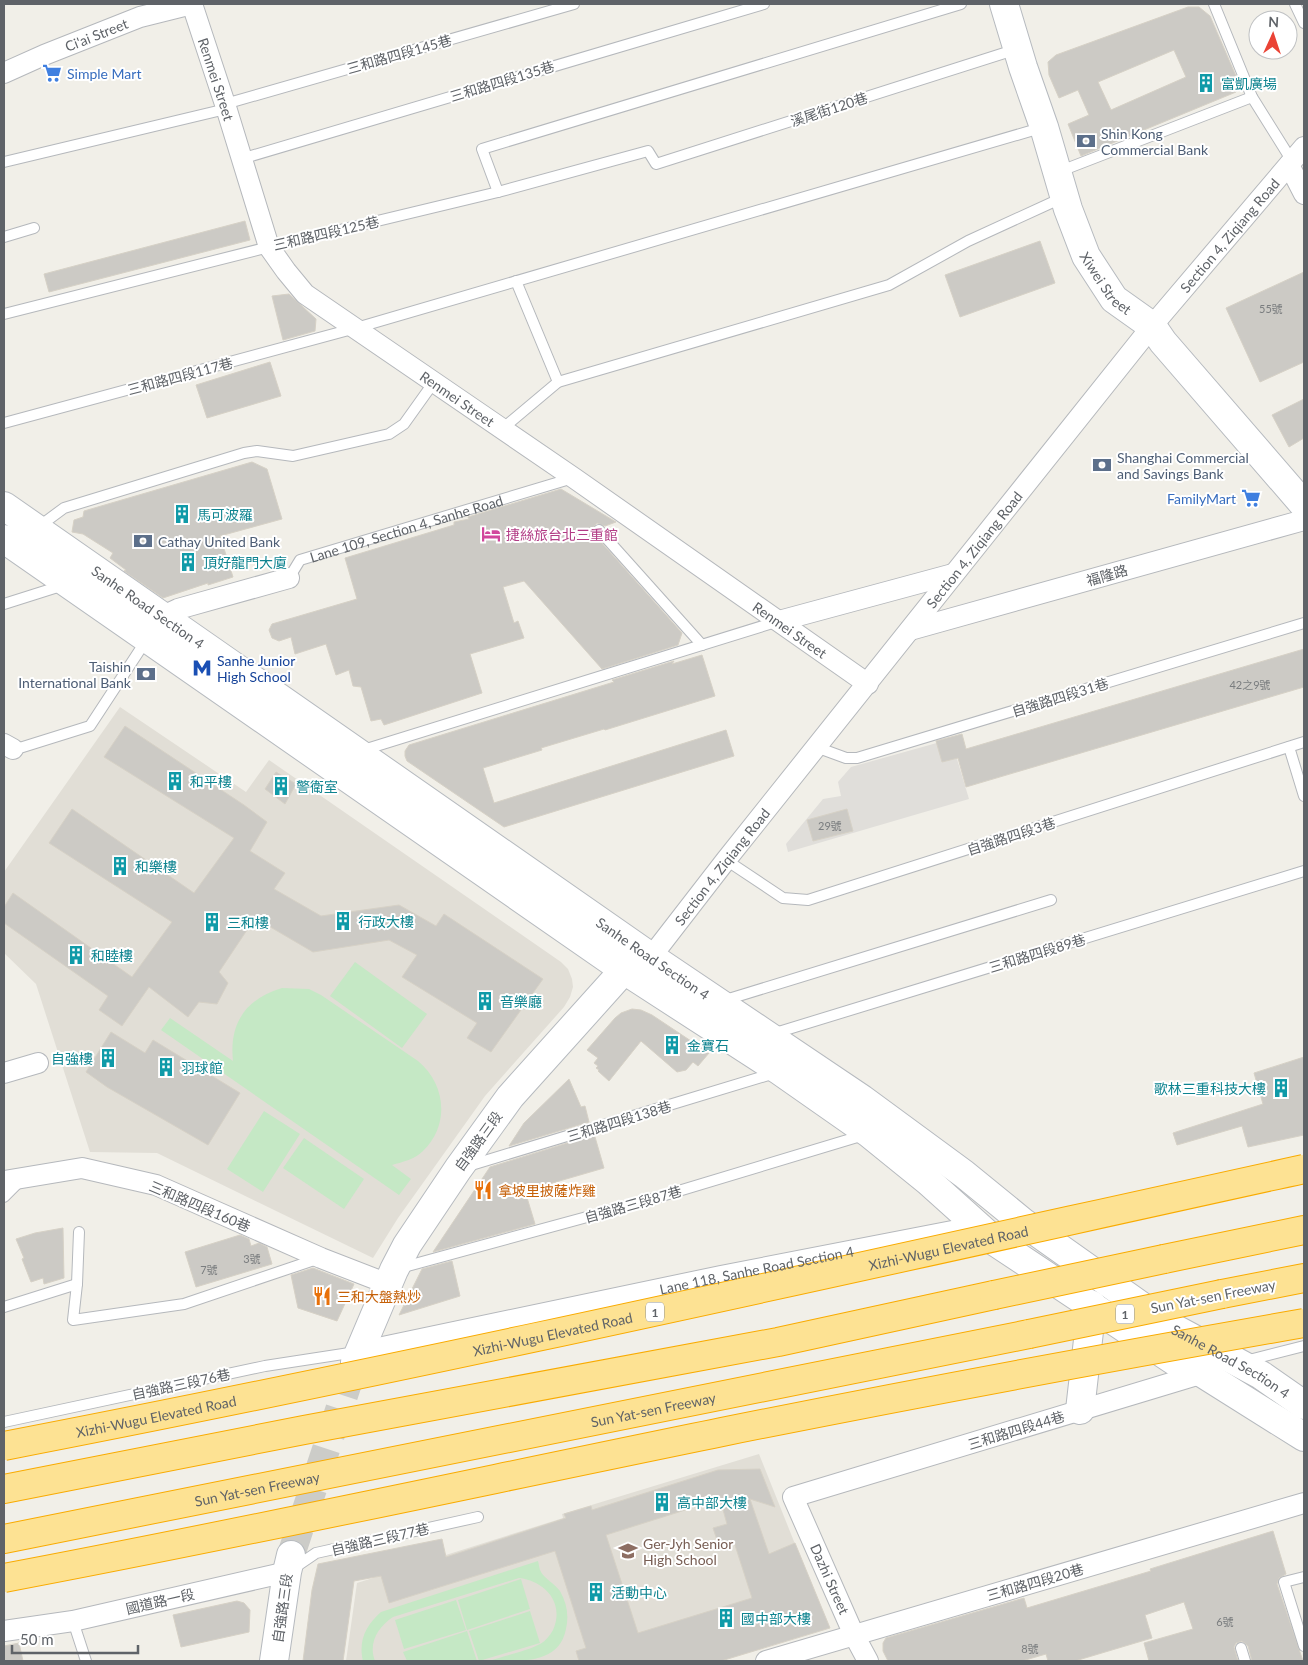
<svg xmlns="http://www.w3.org/2000/svg" width="1308" height="1665" viewBox="0 0 1308 1665" font-family="Lato,'Noto Sans TC',sans-serif">
  <rect width="100%" height="100%" fill="#f1efe8"/>
  <polygon fill="#e0deda" points="951,739 969,799 788,852 786,844 823,799 841,796 838,782 851,767"/>
  <g fill="#e1ded6">
    <polygon points="120,707 246,792 269,760 561,962 568,969 572,979 573,987 570,997 564,1007 485,1096 398,1218 373,1258 157,1153 90,1152 36,984 4,953 4,872"/>
    <polygon points="759,1454 819,1604 622,1661 346,1661 357,1583 563,1518 562,1514"/>
  </g>
  <g fill="#c5e8c5">
    <polygon points="355,962 427,1014 402,1048 330,996"/>
    <path d="M282,988L309,989L321,995L418,1061C446,1084 450,1125 423,1151C415,1159 403,1162 392,1165L411,1179L399,1195L161,1030L170,1018L233,1061C229,1024 245,999 282,988Z"/>
    <polygon points="264,1111 300,1134 263,1192 227,1169"/>
    <polygon points="304,1138 364,1179 344,1209 283,1168"/>
    <path d="M538,1561C539,1564 539,1569 541,1572C544,1578 555,1584 560,1591C567,1603 569,1616 566,1629C559,1665 519,1661 489,1661C504,1656 527,1651 540,1644C546,1641 550,1635 553,1630C565,1603 545,1581 519,1578L393,1617C378,1627 368,1643 375,1661H363C358,1641 366,1625 381,1612Z"/>
    <polygon points="521,1579 530,1609 467,1630 458,1600"/>
    <polygon points="456,1600 466,1630 404,1649 395,1620"/>
    <polygon points="530,1611 540,1643 479,1661 469,1631"/>
    <polygon points="467,1631 477,1661 407,1661 403,1652"/>
  </g>
  <g fill="#cccac5" stroke="#d6d1c6" fill-rule="evenodd">
    <path d="M1188,7H1199L1210,16L1239,83L1236,92L1081,156L1068,124L1089,115L1078,90L1059,98L1049,75L1048,62L1056,55ZM1174,50L1186,77L1111,110L1098,82Z"/>
    <polygon points="245,221 250,240 49,292 44,274"/>
    <polygon points="1040,241 1055,283 960,317 945,275"/>
    <polygon points="1304,272 1304,362 1260,382 1226,308"/>
    <polygon points="289,294 316,319 315,331 283,340 272,296"/>
    <polygon points="270,362 281,396 207,418 196,385"/>
    <polygon points="1304,399 1304,438 1289,447 1272,415"/>
    <polygon points="252,462 267,469 282,519 220,536 233,577 208,585 208,583 163,598 124,571 126,570 110,558 113,553 83,534 72,532 74,520 83,517 84,511"/>
    <polygon points="561,489 616,522 605,526 597,523 593,527 592,532 682,633 678,645 602,669 524,581 503,587 514,623 518,621 524,638 470,654 482,693 384,725 381,719 371,721 361,687 353,686 349,670 336,675 326,644 295,654 291,637 279,641 272,638 269,630 272,624 357,599 345,558 454,525 454,522 469,519 468,517"/>
    <polygon points="1304,649 1304,687 966,787 958,758 942,762 936,741 962,734 966,749"/>
    <polygon points="702,655 715,696 605,730 604,729 541,748 542,750 483,768 494,803 726,730 734,756 504,827 407,761 405,756 405,751 409,745 614,682 612,680 674,661 672,664"/>
    <polygon points="125,726 244,805 267,822 250,851 285,873 274,889 321,916 399,905 436,926 444,914 543,979 491,1052 467,1038 477,1023 402,977 417,955 389,940 313,952 255,918 219,972 228,983 217,1004 199,1002 188,1017 149,987 122,1026 99,1010 108,996 4,923 4,907 13,893 132,977 172,922 49,843 72,809 194,893 234,838 104,757"/>
    <polygon points="276,772 296,784 285,804 265,789"/>
    <polygon points="847,809 853,831 813,841 807,820"/>
    <polygon points="632,1009 641,1010 652,1015 709,1053 698,1066 693,1062 686,1070 677,1072 641,1041 609,1081 598,1071 599,1070 596,1068 598,1066 594,1063 598,1058 587,1050 615,1018 621,1013"/>
    <polygon points="111,1032 145,1053 153,1040 240,1093 208,1145 107,1087 86,1072"/>
    <polygon points="1304,1057 1304,1135 1248,1147 1242,1126 1177,1145 1173,1133 1263,1104 1254,1073"/>
    <polygon points="569,1079 581,1107 585,1106 589,1122 509,1146 524,1123"/>
    <polygon points="593,1135 595,1137 604,1168 525,1191 535,1224 433,1252 490,1167"/>
    <polygon points="63,1228 64,1278 44,1284 43,1278 31,1282 22,1259 24,1258 16,1239 35,1233"/>
    <polygon points="240,1235 249,1239 251,1246 259,1243 267,1247 272,1264 196,1287 185,1252"/>
    <polygon points="452,1261 460,1296 399,1315 422,1269"/>
    <polygon points="313,1268 354,1284 337,1321 298,1308 291,1275"/>
    <path d="M760,1469L775,1507L750,1499L769,1554L795,1543L830,1628L721,1661H579L576,1651L586,1648L555,1551L389,1603L381,1576L354,1581L343,1661H303L312,1590L318,1564L442,1539L446,1557L566,1518L564,1514L591,1506L592,1510L718,1470ZM720,1499L727,1524L713,1528L719,1546L734,1542L752,1598L638,1633L606,1535Z"/>
    <polygon points="1273,1531 1286,1574 1279,1578 1277,1584 1303,1661 1252,1661 1248,1646 1242,1641 1236,1643 1234,1647 1238,1661 1149,1661 1144,1643 1193,1629 1184,1602 1145,1615 1152,1638 1075,1661 1048,1661 1046,1654 1022,1661 888,1661 883,1651 883,1643 886,1638 1024,1598 1027,1608 1151,1571 1150,1569"/>
    <polygon points="237,1601 244,1603 250,1610 249,1632 181,1647 173,1615"/>
    <polygon points="19,1643 23,1661 4,1661 4,1646"/>
  </g>
  <g fill="none" stroke-linecap="round" stroke-linejoin="round">
    <polyline stroke="#ccccc8" stroke-width="28" stroke-dasharray="28 14" stroke-linecap="butt" points="291,1555 355,1362"/>
    <g stroke="#b5b8bc" stroke-width="12">
      <g id="lane">
        <polyline points="1214,4 1252,97 1292,161"/>
        <polyline points="1295,4 1304,23"/>
        <polyline points="225,104 574,4"/>
        <polyline points="241,159 764,4"/>
        <polyline points="4,162 226,109"/>
        <polyline points="1058,172 1252,97"/>
        <polyline points="498,192 482,149 961,4"/>
        <polyline points="4,237 34,228"/>
        <polyline points="516,281 558,382"/>
        <polyline points="4,314 269,247 498,192 648,151 656,164 1017,49"/>
        <polyline points="4,423 356,328 1044,127"/>
        <polyline points="502,429 558,382 889,285 968,241 1064,197"/>
        <polyline points="37,528 64,508 244,453 257,451 293,456 389,434 404,424 434,382"/>
        <polyline points="599,530 702,645"/>
        <path id="s1" d="M289,578L300,560L573,478"/>
        <polyline points="4,604 64,585"/>
        <polyline points="816,747 846,758 857,758 1304,623"/>
        <polyline points="1289,747 1304,796"/>
        <polyline points="10,751 90,726 147,639"/>
        <polyline points="360,751 779,621"/>
        <polyline points="726,860 783,898 808,900 1304,742"/>
        <polyline points="722,1001 1051,900"/>
        <polyline points="772,1034 1304,871"/>
        <polyline points="468,1166 775,1073"/>
        <polyline points="4,1197 19,1182"/>
        <polyline points="79,1232 77,1284 73,1320 184,1304 320,1258"/>
        <polyline points="400,1268 642,1202 864,1135"/>
        <polyline points="4,1307 77,1284"/>
        <polyline points="1245,1361 1304,1346"/>
        <polyline points="4,1422 265,1366 356,1352"/>
        <polyline points="294,1568 316,1553 478,1517"/>
        <polyline points="1304,1577 1284,1582 1304,1646"/>
        <polyline points="73,1621 86,1661"/>
        <polyline points="1241,1648 1245,1661"/>
      </g>
    </g>
    <g stroke="#b5b8bc" stroke-width="22">
      <g id="street">
        <path id="s2" d="M192,4L225,104L269,247L286,271L305,294L574,478L868,684"/>
        <path id="s3" d="M4,73L44,55L140,17L192,4"/>
        <polyline points="1289,165 1304,194"/>
        <polyline points="163,616 178,609 289,578"/>
        <polyline points="779,621 953,574"/>
        <polyline points="910,630 1304,520"/>
        <polyline points="4,744 13,749"/>
        <path id="s4" d="M651,957L726,860L1152,326L1304,147"/>
        <polyline points="4,1073 38,1063"/>
        <polyline points="4,1181 82,1168 156,1185 321,1258 388,1284"/>
        <path id="s5" d="M359,1352L721,1276L978,1226"/>
        <polyline points="4,1631 73,1621 287,1572"/>
        <polyline points="766,1661 1304,1503"/>
        <polyline points="868,1661 854,1635 793,1497 1207,1372"/>
      </g>
    </g>
    <g stroke="#b6babf" stroke-width="30">
      <g id="secondary">
        <path id="s6" d="M1004,4L1023,67L1044,127L1068,209L1086,256L1114,299L1152,326L1163,342L1304,505"/>
        <path id="s7" d="M4,506L651,957L862,1099L964,1174L1024,1223L1168,1325L1261,1375L1304,1405"/>
        <polyline points="4,539 624,970 780,1071 870,1134 928,1181 997,1243 1176,1362 1202,1373 1304,1437"/>
        <polyline points="355,1362 394,1270 407,1245 458,1169 510,1097 624,970 641,962"/>
        <polyline points="1080,1410 1092,1305"/>
        <polyline points="274,1661 287,1572 291,1555"/>
      </g>
    </g>
    <g stroke="#f9ab00" stroke-width="30">
      <g id="highway">
        <polyline points="1164,1259 1304,1230"/>
        <polyline points="1222,1294 1304,1278"/>
        <polyline points="4,1489 304,1430 778,1342 994,1295"/>
        <path id="s8" d="M4,1539L1029,1334"/>
      </g>
    </g>
    <use href="#lane" stroke="#fff" stroke-width="10"/>
    <use href="#street" stroke="#fff" stroke-width="20"/>
    <use href="#secondary" stroke="#fff" stroke-width="28"/>
    <use href="#highway" stroke="#fde293" stroke-width="28"/>
    <g stroke="#f9ab00" stroke-width="30" stroke-linecap="butt">
      <g id="highway-bridge">
        <polyline points="994,1295 1164,1259"/>
        <polyline points="1029,1334 1222,1294"/>
        <path id="s9" d="M4,1446C439,1362 871,1264 1304,1169"/>
        <path d="M4,1578C244,1533 482,1481 722,1432C915,1393 1110,1357 1304,1323"/>
      </g>
    </g>
    <use href="#highway-bridge" stroke="#fde293" stroke-width="28"/>
  </g>
  <defs>
    <g id="supermarket-bare" transform="scale(1.5)"><path d="M-6-5.5h2.5l.6 2H6L4.5 2H-2.5L-4.4-4H-6ZM-1.5 3.2a1.3 1.3 0 1 0 .1 0ZM3 3.2a1.3 1.3 0 1 0 .1 0Z" fill="#3f7fe0" stroke="#fff" stroke-width="2.5" paint-order="stroke"/></g>
    <g id="building-bare" transform="scale(1.5)"><path d="M-4-6H4V6H1V3H-1V6H-4ZM-2.5-4.3h1.7v1.8h-1.7ZM.8-4.3h1.7v1.8H.8ZM-2.5-1h1.7V.8h-1.7ZM.8-1h1.7V.8H.8Z" fill="#0f9aa8" stroke="#fff" stroke-width="2.5" paint-order="stroke"/></g>
    <g id="bank-bare" transform="scale(1.5)"><path d="M-6-4H6V4H-6ZM0-2.3a2.3 2.3 0 1 0 0 4.6a2.3 2.3 0 1 0 0-4.6Z" fill="#5c6f8a" stroke="#fff" stroke-width="2.5" paint-order="stroke"/></g>
    <g id="hotel-bare" transform="scale(1.5)"><path d="M-6-4.5h1.5V1H6V5H4.5V3h-9V5H-6ZM-4 0a1.8 1.8 0 1 1 3.6 0ZM.5 0V-2.5h3Q6-2.5 6 0Z" fill="#d1479c" stroke="#fff" stroke-width="2.5" paint-order="stroke"/></g>
    <g id="metro-bare" transform="scale(1.5)"><path d="M-5.5 5V-5H-3L0 0L3-5H5.5V5H3V-.5L0 4L-3-.5V5Z" fill="#1a4fb4" stroke="#fff" stroke-width="2.5" paint-order="stroke"/></g>
    <g id="restaurant-bare" transform="scale(1.5)"><path d="M-5-6h1v4h1v-4h1v4h1v-4h1v5L-1.5 .5V6h-2V.5L-5-1ZM5-6V6H3V1.5H1.5Q1.5-4 5-6Z" fill="#e8710a" stroke="#fff" stroke-width="2.5" paint-order="stroke"/></g>
    <g id="school-bare" transform="scale(1.5)"><path d="M0-5L7-2L0 1L-7-2ZM-4 1L0 2.5L4 1V4Q0 6-4 4Z" fill="#8d6e63" stroke="#fff" stroke-width="2.5" paint-order="stroke"/></g>
  </defs>
  <g fill-rule="evenodd">
    <use href="#supermarket-bare" x="52" y="73"/>
    <use href="#building-bare" x="1206" y="83"/>
    <use href="#bank-bare" x="1086" y="141"/>
    <use href="#bank-bare" x="1102" y="465"/>
    <use href="#supermarket-bare" x="1251" y="498"/>
    <use href="#building-bare" x="182" y="514"/>
    <use href="#hotel-bare" x="491" y="534"/>
    <use href="#bank-bare" x="143" y="541"/>
    <use href="#building-bare" x="188" y="562"/>
    <use href="#metro-bare" x="202" y="668"/>
    <use href="#bank-bare" x="146" y="674"/>
    <use href="#building-bare" x="175" y="781"/>
    <use href="#building-bare" x="281" y="786"/>
    <use href="#building-bare" x="120" y="866"/>
    <use href="#building-bare" x="343" y="921"/>
    <use href="#building-bare" x="212" y="922"/>
    <use href="#building-bare" x="76" y="955"/>
    <use href="#building-bare" x="485" y="1001"/>
    <use href="#building-bare" x="672" y="1045"/>
    <use href="#building-bare" x="108" y="1058"/>
    <use href="#building-bare" x="166" y="1067"/>
    <use href="#building-bare" x="1281" y="1088"/>
    <use href="#restaurant-bare" x="483" y="1190"/>
    <use href="#restaurant-bare" x="322" y="1296"/>
    <use href="#building-bare" x="662" y="1502"/>
    <use href="#school-bare" x="628" y="1551"/>
    <use href="#building-bare" x="596" y="1592"/>
    <use href="#building-bare" x="726" y="1618"/>
  </g>
  <g text-anchor="middle" dominant-baseline="central" stroke-width="4" stroke-linejoin="round" paint-order="stroke">
    <g font-size="11" fill="#7a7d7f">
      <text x="1271" y="308">55號</text>
      <text x="1250" y="684">42之9號</text>
      <text x="830" y="825">29號</text>
      <text x="252" y="1258">3號</text>
      <text x="209" y="1269">7號</text>
      <text x="1225" y="1621">6號</text>
      <text x="1030" y="1648">8號</text>
    </g>
    <g fill="#fff" stroke="#8f9295" stroke-width="1">
      <rect x="646" y="1302.5" width="18" height="19" rx="4"/>
      <rect x="1116" y="1304.5" width="18" height="19" rx="4"/>
    </g>
    <g font-size="12" font-weight="bold" fill="#5f6368">
      <text x="655" y="1312">1</text>
      <text x="1125" y="1314">1</text>
    </g>
    <g font-size="14" fill="#5f6368" stroke="#fff">
      <text stroke="none"><textPath href="#s3" startOffset="100">Ci'ai Street</textPath></text>
      <text transform="translate(399 54) rotate(-16)">三和路四段145巷</text>
      <text stroke="none"><textPath href="#s2" startOffset="79">Renmei Street</textPath></text>
      <text transform="translate(502 81) rotate(-17)">三和路四段135巷</text>
      <text transform="translate(829 109) rotate(-18)">溪尾街120巷</text>
      <text transform="translate(326 233) rotate(-13)">三和路四段125巷</text>
      <text stroke="none"><textPath href="#s4" startOffset="925">Section 4, Ziqiang Road</textPath></text>
      <text stroke="none"><textPath href="#s6" startOffset="299">Xiwei Street</textPath></text>
      <text transform="translate(180 376) rotate(-15)">三和路四段117巷</text>
      <text stroke="none"><textPath href="#s2" startOffset="499">Renmei Street</textPath></text>
      <text stroke="none"><textPath href="#s1" startOffset="132">Lane 109, Section 4, Sanhe Road</textPath></text>
      <text stroke="none"><textPath href="#s4" startOffset="520">Section 4, Ziqiang Road</textPath></text>
      <text transform="translate(1107 575) rotate(-16)">福隆路</text>
      <text stroke="none"><textPath href="#s7" startOffset="176">Sanhe Road Section 4</textPath></text>
      <text stroke="none"><textPath href="#s2" startOffset="904">Renmei Street</textPath></text>
      <text transform="translate(1060 697) rotate(-17)">自強路四段31巷</text>
      <text transform="translate(1011 836) rotate(-18)">自強路四段3巷</text>
      <text stroke="none"><textPath href="#s4" startOffset="115">Section 4, Ziqiang Road</textPath></text>
      <text transform="translate(1037 953) rotate(-17)">三和路四段89巷</text>
      <text stroke="none"><textPath href="#s7" startOffset="791">Sanhe Road Section 4</textPath></text>
      <text transform="translate(619 1121) rotate(-17)">三和路四段138巷</text>
      <text transform="translate(478 1141) rotate(-54)">自強路三段</text>
      <text transform="translate(633 1204) rotate(-16)">自強路三段87巷</text>
      <text transform="translate(200 1206) rotate(23)">三和路四段160巷</text>
      <text stroke="none"><textPath href="#s9" startOffset="965">Xizhi-Wugu Elevated Road</textPath></text>
      <text stroke="none"><textPath href="#s5" startOffset="406">Lane 118, Sanhe Road Section 4</textPath></text>
      <text transform="translate(1213 1296) rotate(-11)">Sun Yat-sen Freeway</text>
      <text stroke="none"><textPath href="#s9" startOffset="560">Xizhi-Wugu Elevated Road</textPath></text>
      <text stroke="none"><textPath href="#s7" startOffset="1496">Sanhe Road Section 4</textPath></text>
      <text transform="translate(181 1384) rotate(-12)">自強路三段76巷</text>
      <text stroke="none"><textPath href="#s8" startOffset="662">Sun Yat-sen Freeway</textPath></text>
      <text stroke="none"><textPath href="#s9" startOffset="155">Xizhi-Wugu Elevated Road</textPath></text>
      <text transform="translate(1016 1430) rotate(-17)">三和路四段44巷</text>
      <text stroke="none"><textPath href="#s8" startOffset="258">Sun Yat-sen Freeway</textPath></text>
      <text transform="translate(380 1539) rotate(-13)">自強路三段77巷</text>
      <text transform="translate(830 1579) rotate(66)">Dazhi Street</text>
      <text transform="translate(1035 1582) rotate(-16)">三和路四段20巷</text>
      <text transform="translate(160 1601) rotate(-13)">國道路一段</text>
      <text transform="translate(282 1608) rotate(-82)">自強路三段</text>
    </g>
    <g font-size="14" fill="#366cbe" stroke="#fff" text-anchor="start">
      <text x="67" y="73">Simple Mart</text>
      <text x="1236" y="498" text-anchor="end">FamilyMart</text>
    </g>
    <g font-size="14" fill="#0d838f" stroke="#fff" text-anchor="start">
      <text x="1221" y="83">富凱廣場</text>
      <text x="197" y="514">馬可波羅</text>
      <text x="203" y="562">頂好龍門大廈</text>
      <text x="190" y="781">和平樓</text>
      <text x="296" y="786">警衛室</text>
      <text x="135" y="866">和樂樓</text>
      <text x="358" y="921">行政大樓</text>
      <text x="227" y="922">三和樓</text>
      <text x="91" y="955">和睦樓</text>
      <text x="500" y="1001">音樂廳</text>
      <text x="687" y="1045">金寶石</text>
      <text x="93" y="1058" text-anchor="end">自強樓</text>
      <text x="181" y="1067">羽球館</text>
      <text x="1266" y="1088" text-anchor="end">歌林三重科技大樓</text>
      <text x="677" y="1502">高中部大樓</text>
      <text x="611" y="1592">活動中心</text>
      <text x="741" y="1618">國中部大樓</text>
    </g>
    <g font-size="14" fill="#4e5e75" stroke="#fff" text-anchor="start">
      <text x="1101" y="133">Shin Kong<tspan x="1101" dy="16">Commercial Bank</tspan></text>
      <text x="1117" y="457">Shanghai Commercial<tspan x="1117" dy="16">and Savings Bank</tspan></text>
      <text x="158" y="541">Cathay United Bank</text>
      <text x="131" y="666" text-anchor="end">Taishin<tspan x="131" dy="16">International Bank</tspan></text>
    </g>
    <g font-size="14" fill="#b23c85" stroke="#fff" text-anchor="start">
      <text x="506" y="534">捷絲旅台北三重館</text>
    </g>
    <g font-size="14" fill="#164399" stroke="#fff" text-anchor="start">
      <text x="217" y="660">Sanhe Junior<tspan x="217" dy="16">High School</tspan></text>
    </g>
    <g font-size="14" fill="#c56008" stroke="#fff" text-anchor="start">
      <text x="498" y="1190">拿坡里披薩炸雞</text>
      <text x="337" y="1296">三和大盤熱炒</text>
    </g>
    <g font-size="14" fill="#785e54" stroke="#fff" text-anchor="start">
      <text x="643" y="1543">Ger-Jyh Senior<tspan x="643" dy="16">High School</tspan></text>
    </g>
  </g>
  <rect width="1308" height="1665" fill="none" stroke="#5f6368" stroke-width="10"/>
  <g transform="translate(1273 35) rotate(3)"><circle r="24" fill="#ffffff" stroke="#bfc1c3"/>
  <path d="M0-4L9 19L0 12L-9 19Z" fill="#ea4335"/>
  <text y="-8" font-size="14" font-weight="bold" text-anchor="middle" fill="#5f6368">N</text>
  </g>
  <path d="M12 1645v8h126v-8" fill="none" stroke="#5f6368" stroke-width="2.5"/>
  <text x="20" y="1645" font-size="15" fill="#5f6368" stroke="#ffffff" stroke-width="4" paint-order="stroke">50 m</text>
</svg>
